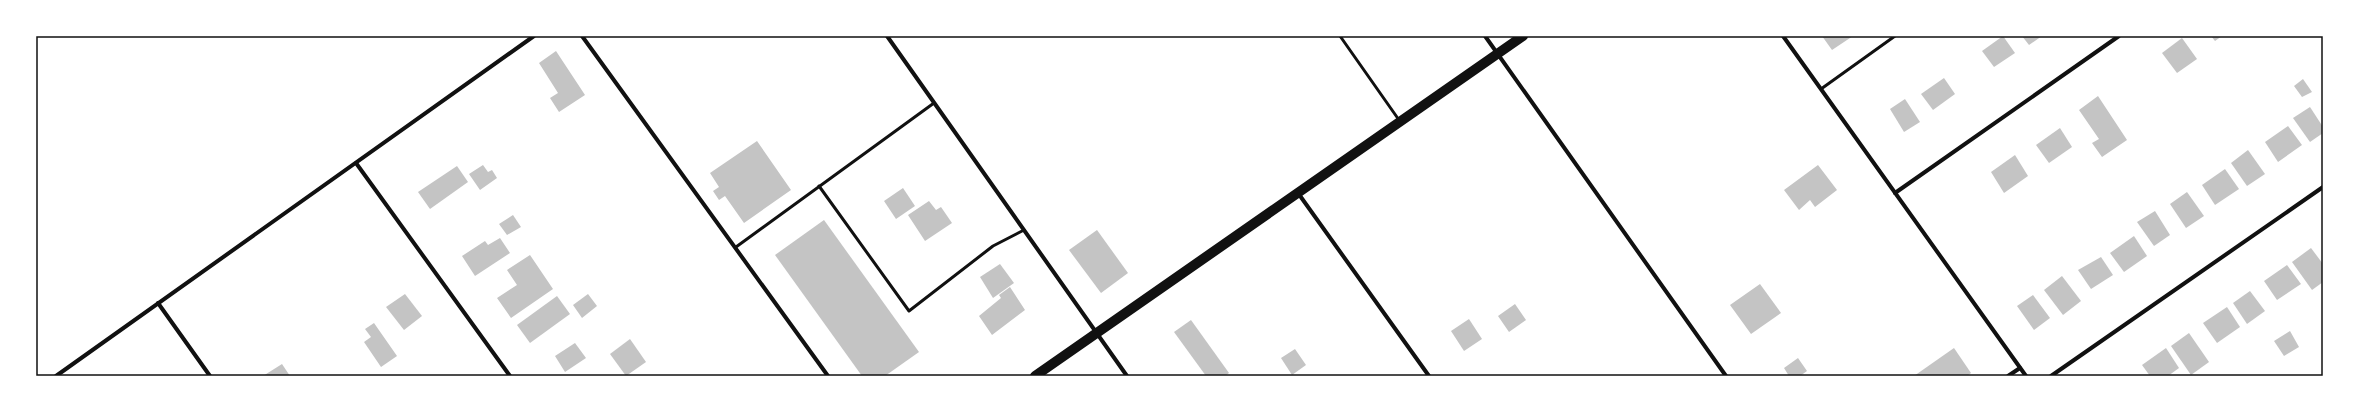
<svg xmlns="http://www.w3.org/2000/svg" width="2359" height="412" viewBox="0 0 2359 412" font-family="Figtree,sans-serif">
  <rect width="100%" height="100%" fill="#fff"/>
  <g fill="#c4c4c4">
    <polygon points="1822,36 1853,36 1832,50"/>
    <polygon points="2003,36 2015,53 1994,67 1982,51"/>
    <polygon points="2022,36 2042,36 2029,45"/>
    <polygon points="2211,36 2222,36 2215,41"/>
    <polygon points="2182,38 2197,59 2177,73 2162,53"/>
    <polygon points="556,51 585,95 559,112 550,98 558,93 539,63"/>
    <polygon points="1944,78 1955,94 1933,110 1921,94"/>
    <polygon points="2303,79 2312,92 2302,97 2294,86"/>
    <polygon points="2098,96 2127,140 2102,157 2092,143 2099,139 2079,110"/>
    <polygon points="1905,99 1920,122 1904,132 1890,109"/>
    <polygon points="2310,107 2323,127 2323,133 2310,142 2293,118"/>
    <polygon points="2288,126 2302,145 2278,162 2265,142"/>
    <polygon points="2060,128 2072,147 2049,163 2036,145"/>
    <polygon points="757,141 791,190 744,223 725,196 719,200 713,191 719,187 710,173"/>
    <polygon points="2248,150 2265,174 2247,186 2231,163"/>
    <polygon points="2015,155 2028,176 2004,193 1991,172"/>
    <polygon points="483,165 488,172 492,170 497,178 480,190 469,174"/>
    <polygon points="1818,165 1837,190 1815,207 1810,200 1799,210 1784,190"/>
    <polygon points="457,166 468,182 430,209 418,192"/>
    <polygon points="2225,169 2239,189 2215,205 2202,185"/>
    <polygon points="903,188 915,206 896,219 884,201"/>
    <polygon points="2187,192 2204,216 2186,228 2170,204"/>
    <polygon points="929,201 936,210 941,207 952,223 925,241 908,215"/>
    <polygon points="2155,211 2170,235 2154,246 2137,222"/>
    <polygon points="513,215 521,227 507,235 499,224"/>
    <polygon points="824,220 919,352 885,376 862,376 775,255"/>
    <polygon points="1097,230 1128,273 1101,293 1069,250"/>
    <polygon points="2134,236 2147,256 2124,272 2110,253"/>
    <polygon points="500,238 510,253 475,276 462,256 485,241 488,245"/>
    <polygon points="2311,248 2323,264 2323,282 2312,290 2292,262"/>
    <polygon points="530,255 553,289 511,318 497,298 517,285 507,270"/>
    <polygon points="2101,257 2113,275 2091,289 2078,270"/>
    <polygon points="1000,264 1014,283 993,298 980,277"/>
    <polygon points="2287,265 2301,284 2277,300 2264,281"/>
    <polygon points="2062,276 2081,301 2063,315 2044,290"/>
    <polygon points="1760,284 1781,313 1751,334 1730,305"/>
    <polygon points="1010,287 1025,310 992,335 979,316 1001,298 999,295"/>
    <polygon points="2250,291 2265,311 2247,324 2233,303"/>
    <polygon points="405,294 422,316 404,330 386,307"/>
    <polygon points="588,294 597,306 582,318 573,305"/>
    <polygon points="2033,295 2050,318 2034,330 2017,306"/>
    <polygon points="557,296 570,314 530,343 517,325"/>
    <polygon points="1515,304 1526,320 1509,332 1498,316"/>
    <polygon points="2227,307 2240,327 2217,343 2203,323"/>
    <polygon points="1469,319 1482,339 1464,351 1451,331"/>
    <polygon points="1191,320 1229,373 1225,376 1206,376 1174,332"/>
    <polygon points="374,323 397,356 381,367 364,342 371,337 365,329"/>
    <polygon points="2290,331 2299,347 2284,356 2274,341"/>
    <polygon points="2189,333 2209,362 2191,375 2171,346"/>
    <polygon points="630,339 646,362 626,376 610,354"/>
    <polygon points="575,343 586,358 565,372 555,356"/>
    <polygon points="1954,348 1971,373 1967,376 1914,376"/>
    <polygon points="2166,348 2179,368 2168,376 2150,376 2142,365"/>
    <polygon points="1295,349 1306,365 1292,375 1281,358"/>
    <polygon points="1798,358 1807,371 1800,376 1789,376 1784,368"/>
    <polygon points="282,364 290,376 263,376"/>
  </g>
  <g fill="none" stroke-linecap="round" stroke-linejoin="round">
    <g stroke="#111" stroke-width="3">
      <polyline points="1340,36 1399,120"/>
      <polyline points="1821,89 1895,36"/>
      <polyline points="819,186 909,311 993,246 1024,230"/>
      <polyline points="736,247 934,103"/>
    </g>
    <g stroke="#111" stroke-width="4">
      <polyline points="582,36 828,376"/>
      <polyline points="887,36 1127,376"/>
      <polyline points="1485,36 1726,376"/>
      <polyline points="1783,36 2026,376"/>
      <polyline points="356,163 510,376"/>
      <polyline points="1298,193 1429,376"/>
      <polyline points="1895,193 2119,36"/>
      <polyline points="158,303 210,376"/>
      <polyline points="56,376 534,36"/>
      <polyline points="2008,376 2020,368"/>
      <polyline points="2051,376 2323,187"/>
    </g>
    <polyline stroke="#111" stroke-width="10" points="1035,376 1523,36"/>
  </g>
  <rect width="2359" height="412" fill="none" stroke="#ffffff" stroke-width="74"/>
  <rect x="37" y="37" width="2285" height="338" fill="none" stroke="#111" stroke-width="1.5"/>
</svg>
